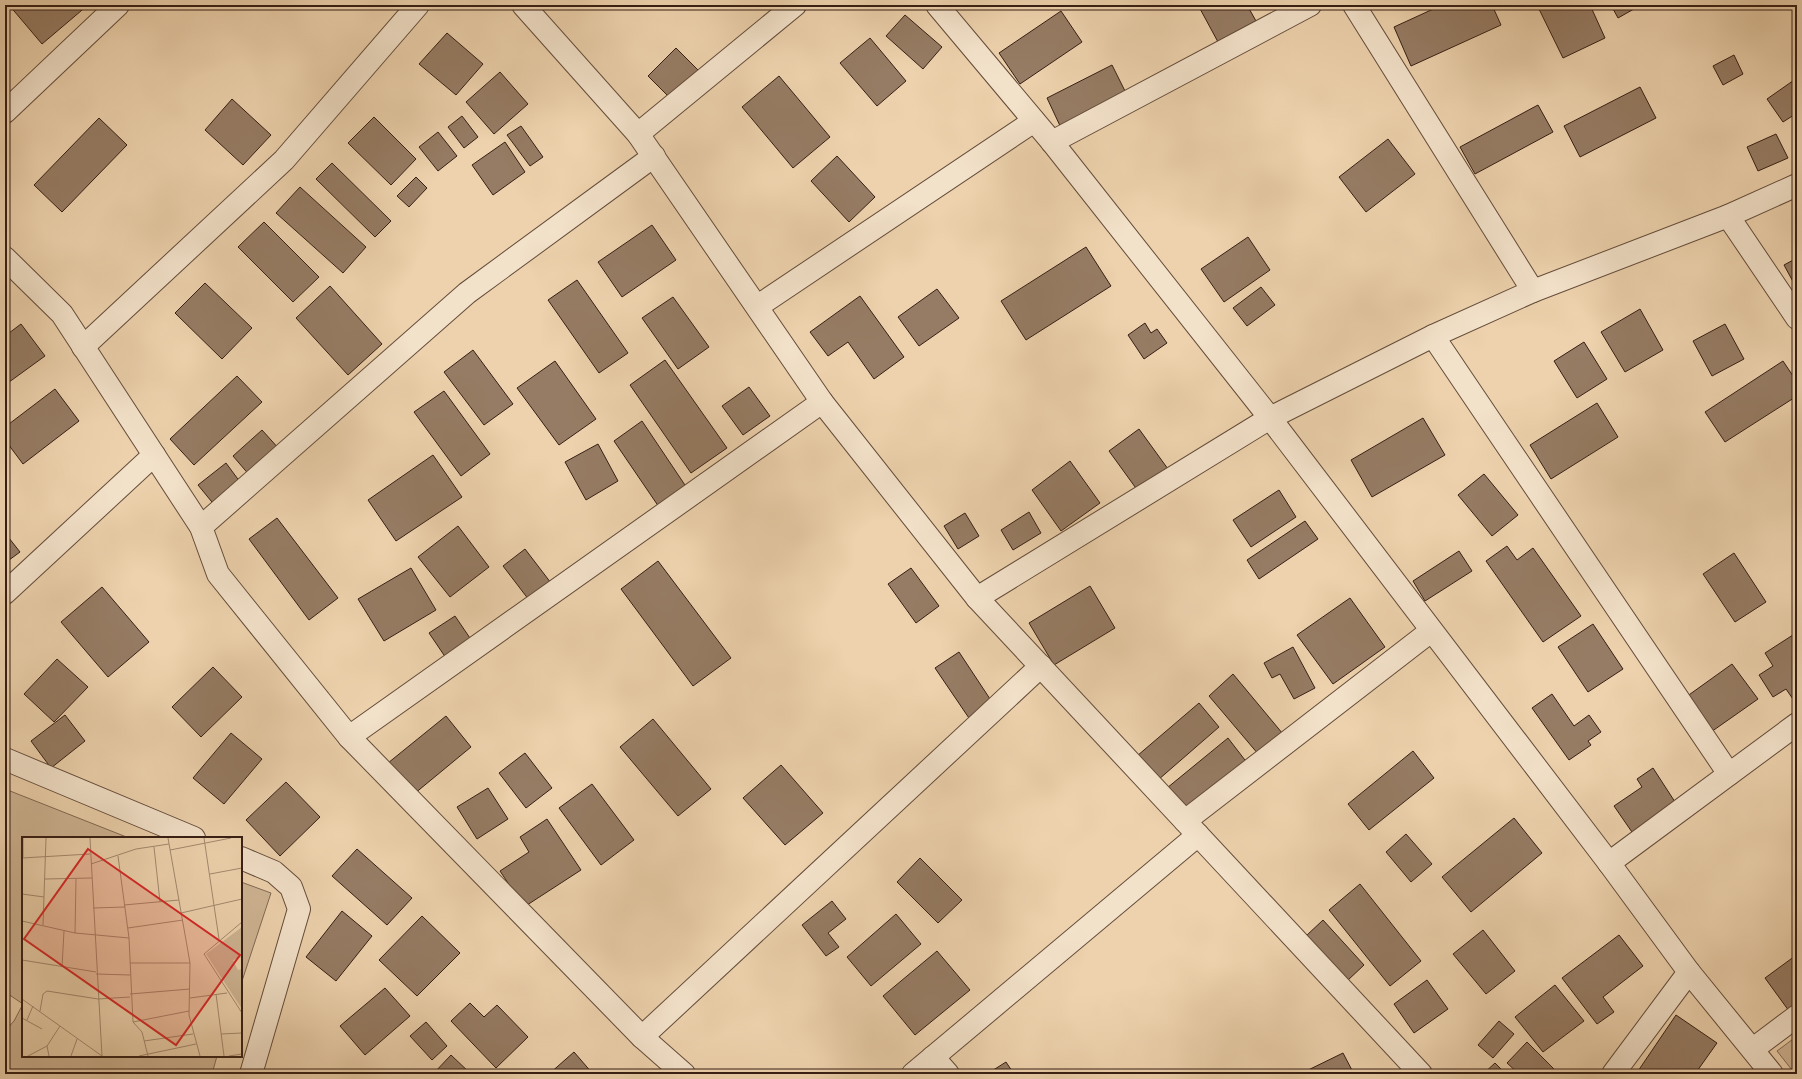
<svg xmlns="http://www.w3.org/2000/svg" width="1802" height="1079" viewBox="0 0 1802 1079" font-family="'Sorts Mill Goudy',serif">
  <rect width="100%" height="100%" fill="#edd2ad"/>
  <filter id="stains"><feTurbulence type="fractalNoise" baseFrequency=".005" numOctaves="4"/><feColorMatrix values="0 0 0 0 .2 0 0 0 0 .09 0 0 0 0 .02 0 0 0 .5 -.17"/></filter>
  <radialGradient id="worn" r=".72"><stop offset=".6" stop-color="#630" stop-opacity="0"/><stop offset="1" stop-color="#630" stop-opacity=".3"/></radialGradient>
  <g fill="#ceb493" stroke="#826a54">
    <polygon points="5,789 129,838 23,838 23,1056 217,1056 212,1074 5,1074 5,1031 14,1021 23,1004 5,992"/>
    <polygon points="241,882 271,893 241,984"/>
    <polygon points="1797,1036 1797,1066 1792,1070 1777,1051"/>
  </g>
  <g fill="#967c64" stroke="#371f14">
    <polygon points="9,5 88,5 42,44"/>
    <polygon points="1198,5 1247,5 1256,21 1218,42"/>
    <polygon points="1442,5 1492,5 1501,25 1411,66 1394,27"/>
    <polygon points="1537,5 1590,5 1605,38 1563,58"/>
    <polygon points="1611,5 1641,5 1618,18"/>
    <polygon points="1061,11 1082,42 1020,84 999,53"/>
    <polygon points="905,15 942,47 923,69 886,36"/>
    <polygon points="447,33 483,64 456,95 419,64"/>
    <polygon points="870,38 906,81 877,106 840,63"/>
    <polygon points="676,48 699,71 671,99 648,76"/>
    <polygon points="1734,55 1743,74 1723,85 1713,66"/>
    <polygon points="1112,65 1128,97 1062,130 1047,98"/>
    <polygon points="500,72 528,104 494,134 466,102"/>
    <polygon points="779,76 830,137 793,168 742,107"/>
    <polygon points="1797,78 1797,113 1783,122 1767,99"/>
    <polygon points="1640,87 1656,118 1580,157 1564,126"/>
    <polygon points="232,99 271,135 243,165 205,130"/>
    <polygon points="1538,105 1553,132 1475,174 1460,147"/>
    <polygon points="462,116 478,137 464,148 448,127"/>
    <polygon points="374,117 416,159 391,185 348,143"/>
    <polygon points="99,118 127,145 62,212 34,185"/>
    <polygon points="521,126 543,157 530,166 507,135"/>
    <polygon points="438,132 457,156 438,171 419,147"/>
    <polygon points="1776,134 1788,158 1758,171 1747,147"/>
    <polygon points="1388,139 1415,174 1366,212 1339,177"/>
    <polygon points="505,142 525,172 493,195 472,165"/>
    <polygon points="837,156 875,197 849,222 811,181"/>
    <polygon points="332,163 391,221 375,237 316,179"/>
    <polygon points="416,177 427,188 409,207 397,196"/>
    <polygon points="300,187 366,247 343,273 276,213"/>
    <polygon points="264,222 319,277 293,302 238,247"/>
    <polygon points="652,225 676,260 622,297 598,262"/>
    <polygon points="1248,237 1270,270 1224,302 1201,269"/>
    <polygon points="1086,247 1111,286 1026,340 1001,301"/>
    <polygon points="1797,258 1797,289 1784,265"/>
    <polygon points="577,280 628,353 599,373 548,300"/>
    <polygon points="205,283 252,328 222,359 175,313"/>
    <polygon points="330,286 382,344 348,375 296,318"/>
    <polygon points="1261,287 1275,305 1247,326 1233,308"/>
    <polygon points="937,289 959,318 919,346 898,317"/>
    <polygon points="860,296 904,357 874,379 848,342 828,356 810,332"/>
    <polygon points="673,297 709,347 678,369 642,318"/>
    <polygon points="1640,309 1663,350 1625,372 1601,332"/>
    <polygon points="1145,323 1151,333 1157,329 1167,343 1144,359 1128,335"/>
    <polygon points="21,324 45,356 5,385 5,336"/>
    <polygon points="1725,324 1744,359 1712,376 1693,341"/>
    <polygon points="1584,342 1607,379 1577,398 1554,361"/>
    <polygon points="473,350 513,404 484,425 444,372"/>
    <polygon points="665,360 727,448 691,473 630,385"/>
    <polygon points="555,361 596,419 559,445 517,388"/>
    <polygon points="1783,361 1797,382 1797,396 1725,442 1705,412"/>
    <polygon points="237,376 262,402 194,465 170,439"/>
    <polygon points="749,387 770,416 743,435 722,406"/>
    <polygon points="55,389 79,421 23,464 5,440 5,427"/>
    <polygon points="444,391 490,454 461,476 414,412"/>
    <polygon points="1597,403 1618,437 1551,479 1530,445"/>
    <polygon points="1423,418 1445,455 1372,497 1351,460"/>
    <polygon points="642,421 689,491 661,510 614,441"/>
    <polygon points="1139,429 1168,469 1138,491 1109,451"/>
    <polygon points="262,430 281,451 251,477 233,456"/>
    <polygon points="598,444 618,481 586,500 565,462"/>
    <polygon points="433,455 462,497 396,541 368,500"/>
    <polygon points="1070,461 1100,503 1061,531 1032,490"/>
    <polygon points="226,463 243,486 216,507 198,485"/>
    <polygon points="1484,474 1518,515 1492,536 1458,495"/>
    <polygon points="1279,490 1296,517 1251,547 1233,520"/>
    <polygon points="1029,512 1041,533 1013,550 1001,530"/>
    <polygon points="965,513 979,536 958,549 944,526"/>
    <polygon points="277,518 338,598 309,620 249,539"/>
    <polygon points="1305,521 1318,539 1259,579 1247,560"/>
    <polygon points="458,526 489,567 450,597 418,557"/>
    <polygon points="5,533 20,552 5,563"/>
    <polygon points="1507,546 1517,560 1533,548 1581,616 1543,642 1486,561"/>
    <polygon points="525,549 551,583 529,600 503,566"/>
    <polygon points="1459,551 1472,571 1425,601 1413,581"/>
    <polygon points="1734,553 1766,602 1735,622 1703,574"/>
    <polygon points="658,561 731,658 693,686 621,589"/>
    <polygon points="411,568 436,610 384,641 358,599"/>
    <polygon points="911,568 939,606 916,623 888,584"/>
    <polygon points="1090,586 1115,628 1054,665 1029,623"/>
    <polygon points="102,587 149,642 108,677 61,622"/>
    <polygon points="1350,598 1385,647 1333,684 1297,635"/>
    <polygon points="455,616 472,641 446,658 429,633"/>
    <polygon points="1593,624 1623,669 1588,692 1558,647"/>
    <polygon points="1796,633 1797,634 1797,705 1786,689 1773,697 1759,675 1773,666 1765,653"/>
    <polygon points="1293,647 1315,688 1294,699 1280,674 1272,678 1264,663"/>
    <polygon points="959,652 994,705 971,721 935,668"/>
    <polygon points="57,659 88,687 54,722 24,694"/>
    <polygon points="1732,664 1758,699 1711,732 1686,697"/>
    <polygon points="213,667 242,697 201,737 172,707"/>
    <polygon points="1233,674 1283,734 1259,755 1209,696"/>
    <polygon points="1552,694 1574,726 1589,715 1601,732 1588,741 1591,745 1569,760 1532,708"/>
    <polygon points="1199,703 1219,727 1158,780 1137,756"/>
    <polygon points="65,715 85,741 51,768 31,741"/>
    <polygon points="446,716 471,747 414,794 388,763"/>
    <polygon points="653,719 711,789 678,816 620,747"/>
    <polygon points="231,733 262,759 224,804 193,778"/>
    <polygon points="1228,738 1248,764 1188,814 1167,788"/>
    <polygon points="1413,751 1434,778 1369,830 1348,804"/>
    <polygon points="525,753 552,788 526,808 499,773"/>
    <polygon points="781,765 823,813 785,845 743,798"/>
    <polygon points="1653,768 1677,805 1634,835 1614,806 1642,787 1637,779"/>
    <polygon points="286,782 320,817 280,856 246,820"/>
    <polygon points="592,784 634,840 601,865 559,808"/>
    <polygon points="488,788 508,819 477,839 457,807"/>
    <polygon points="1514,818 1542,853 1471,912 1442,877"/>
    <polygon points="547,819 581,870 524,907 500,871 529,852 520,837"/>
    <polygon points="1406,834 1432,864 1411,882 1386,852"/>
    <polygon points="357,849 412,898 387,925 332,876"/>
    <polygon points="920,858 962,900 938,923 897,882"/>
    <polygon points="1360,884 1421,961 1390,986 1329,910"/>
    <polygon points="832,901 846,919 828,933 839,947 826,956 802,925"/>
    <polygon points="342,911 372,936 336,981 306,957"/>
    <polygon points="896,914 921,944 871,986 847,957"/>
    <polygon points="422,916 460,953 417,996 379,960"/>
    <polygon points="1323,920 1364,965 1347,981 1306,936"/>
    <polygon points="1483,930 1515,971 1486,994 1453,954"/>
    <polygon points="1619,935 1643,966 1603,997 1614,1012 1597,1024 1562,978"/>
    <polygon points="937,951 970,990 915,1035 883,996"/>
    <polygon points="1795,956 1797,959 1797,1005 1789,1011 1765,978"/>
    <polygon points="1427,980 1448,1009 1414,1033 1394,1004"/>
    <polygon points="1555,985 1584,1021 1543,1052 1515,1017"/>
    <polygon points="385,988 410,1016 365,1055 340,1026"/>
    <polygon points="470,1003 484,1017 497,1005 528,1037 496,1068 451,1021"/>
    <polygon points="1676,1015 1717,1043 1695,1074 1636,1074"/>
    <polygon points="1499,1021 1514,1034 1493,1058 1478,1045"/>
    <polygon points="426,1022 447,1046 432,1060 410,1036"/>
    <polygon points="1527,1042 1559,1074 1519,1074 1507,1063"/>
    <polygon points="574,1052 593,1074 549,1074"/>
    <polygon points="1343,1053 1354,1074 1300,1074"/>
    <polygon points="451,1055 471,1074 433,1074"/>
    <polygon points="1006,1062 1014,1074 987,1074"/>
    <polygon points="1495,1063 1506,1074 1483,1074"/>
  </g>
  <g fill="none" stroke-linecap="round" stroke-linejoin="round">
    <g stroke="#644c3a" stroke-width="24">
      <g id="minor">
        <polyline points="523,5 638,134 822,402 977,598 1421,1074"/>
        <polyline points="937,5 1052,142 1270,418 1609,863 1689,972 1772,1074"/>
        <polyline points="1354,5 1533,291"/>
        <polyline points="5,112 118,5"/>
        <polyline points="638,134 795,5"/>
        <polyline points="1052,142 1310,5"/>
        <polyline points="1728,216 1797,318"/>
        <polyline points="5,258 62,314 201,527 218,574 349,737 642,1037 684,1074"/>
        <polyline points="758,306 1034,121"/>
        <polyline points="1433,336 1729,774"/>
        <polyline points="83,347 284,160 418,5"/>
        <polyline points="201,527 467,293 654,156"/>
        <polyline points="5,593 154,455"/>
        <polyline points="977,598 1270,418 1433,336 1533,291 1728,216 1797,185"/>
        <polyline points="349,737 822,402"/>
        <polyline points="5,759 194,838"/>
        <polyline points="1185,821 1431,631"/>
        <polyline points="241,858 274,872 291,887 299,909 251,1074"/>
        <polyline points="1609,863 1797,724"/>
        <polyline points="642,1037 1041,666"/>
        <polyline points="1753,1049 1797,1016"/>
        <polyline points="933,1057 948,1074"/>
        <polyline points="913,1074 1198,835"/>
        <polyline points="1613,1074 1689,972"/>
      </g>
    </g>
    <use href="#minor" stroke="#f3e2ca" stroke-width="22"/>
  </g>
  <g transform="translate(22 837)">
    <rect width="220" height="220" fill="#edd2ad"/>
    <path d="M220,90V120L211,123L216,133L220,132V172L184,117Z" fill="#ceb493"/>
    <path fill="none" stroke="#a48a70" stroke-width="1" d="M1,1V20M68,1L80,219M146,1L168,126L167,178L178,219M182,1L197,102M132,10L138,65M148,13L209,1M96,19L107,101L111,185L120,195L126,219M0,21L68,17M69,27L114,12L147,7M188,37L220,31M23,42L70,41M0,57L22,60M102,68L157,63M71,71L103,70M159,76L220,62M0,84L53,96L107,101M220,85L182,117L220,176M21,88L24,1M106,91L161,83M53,96L54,42M0,123L74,135M108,126H168M40,130L42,94M74,137L108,138M108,157L168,152M194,157L202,219M168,161L205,156M0,162L80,219M18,174L21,157L25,154L76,162L108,160M0,181L20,192M5,183L11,169M111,185L167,174M199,197L220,196M122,204L171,197M6,219L25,209M27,219L25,209L38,189M49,219L55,202M117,219L174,207M207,219L220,217"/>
    <path fill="#d62828" fill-opacity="0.15" stroke="#d62828" stroke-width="2" d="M66,12L218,118L154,208L2,102Z"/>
    <rect width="220" height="220" fill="none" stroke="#371f14" stroke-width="2"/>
  </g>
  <rect width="1802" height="1079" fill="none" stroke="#edd2ad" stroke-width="20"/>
  <rect x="6" y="6" width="1790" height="1067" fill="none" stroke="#371f14" stroke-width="2"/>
  <rect x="10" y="10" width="1782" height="1059" fill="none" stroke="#371f14"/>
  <rect width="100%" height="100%" filter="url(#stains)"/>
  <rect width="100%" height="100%" fill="url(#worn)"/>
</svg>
